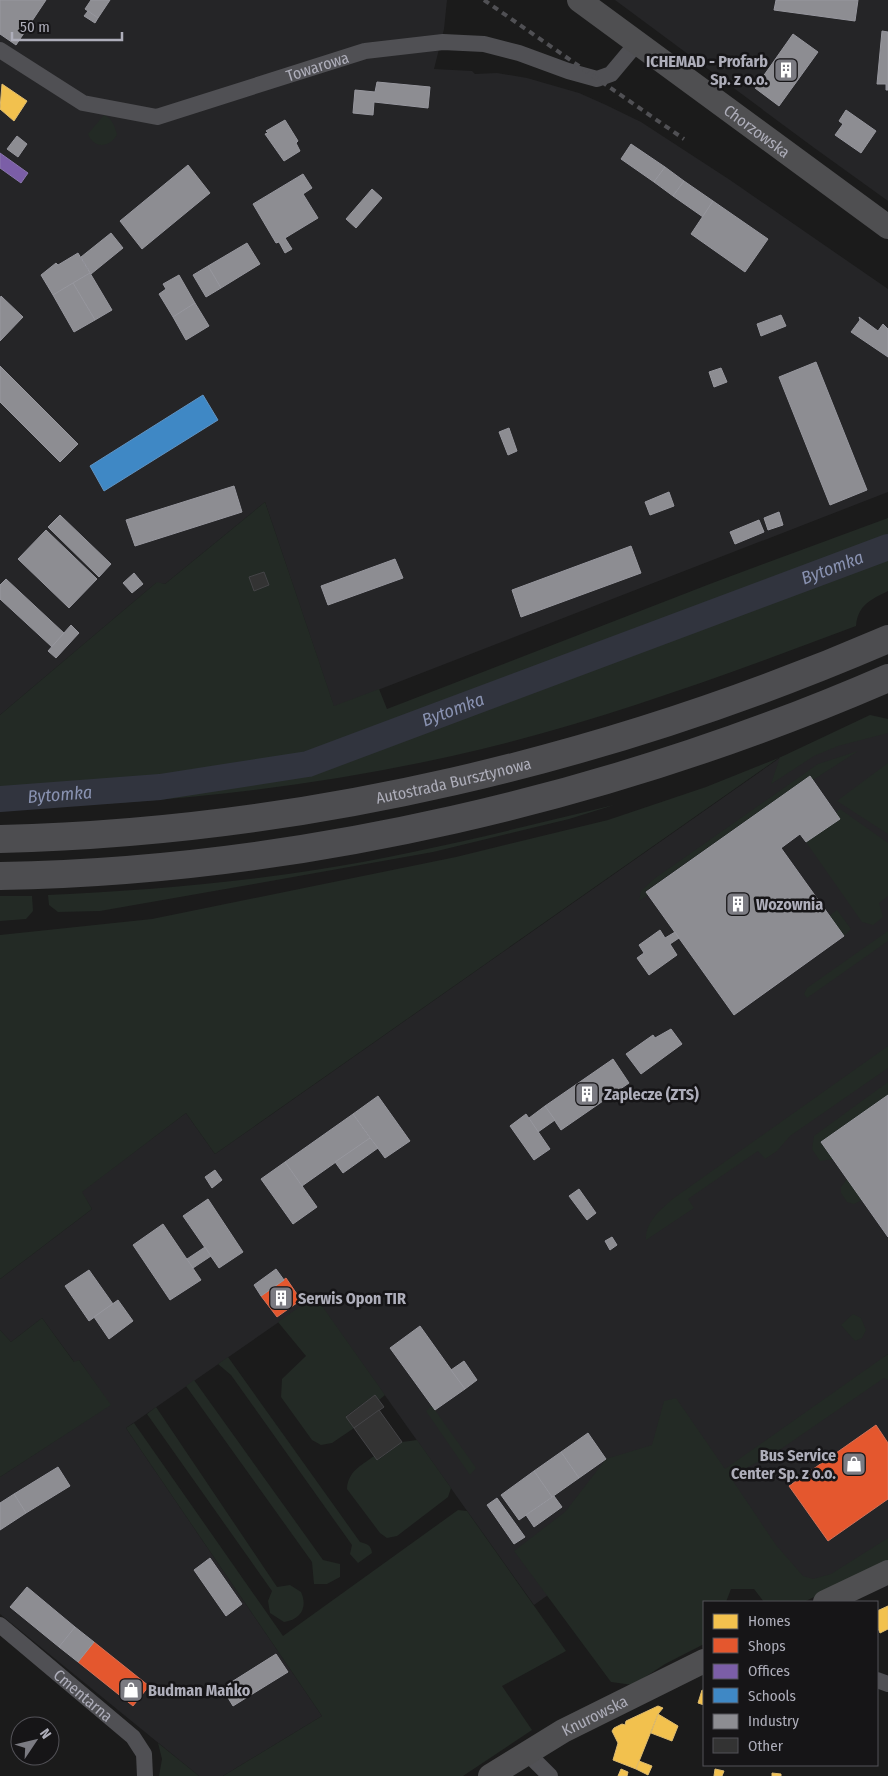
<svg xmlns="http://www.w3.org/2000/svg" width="888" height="1776" viewBox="0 0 888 1776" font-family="'Fira Sans Condensed',sans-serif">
  <rect width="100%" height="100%" fill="#1b1b1b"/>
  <g fill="#252527">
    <polygon points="0,0 447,0 444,29 434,69 472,71 475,74 497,73 527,78 579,93 606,105 641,122 730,180 888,289 888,492 334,707 265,502 165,584 156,583 0,715"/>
    <polygon points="615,0 888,0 888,201 813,147"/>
    <polygon points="888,724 888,1354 884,1357 888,1365 888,1555 804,1596 717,1475 534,1605 315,1297 126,1428 322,1716 223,1776 199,1776 0,1614 0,1477 110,1405 79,1360 75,1363 42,1318 11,1342 0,1330 0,1279 92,1209 81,1192 186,1113 215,1154 781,757"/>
  </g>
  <g fill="#232a25">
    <path d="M104,115C112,118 115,127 117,135C109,148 94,149 88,134Z"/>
    <path d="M265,502L334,706L379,689L387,709L715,582L888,518V591C870,600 858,605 856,626C723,676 590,725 452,756C304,789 151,805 0,808V715L157,582L165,584Z"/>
    <polygon points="870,715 888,719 888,733 838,746 814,756 771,784 780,757 215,1154 186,1113 82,1192 92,1209 0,1279 0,935 152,919 456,857 608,820 706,787 781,757"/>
    <polygon points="858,751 813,780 810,776 646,891 648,895 639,901 641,891 654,879 818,764"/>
    <polygon points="888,763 888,834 837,801"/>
    <path d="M614,805L569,819L433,852L254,884L100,911L58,912L49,905L48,895C137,891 227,884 315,870C416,854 515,829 614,805Z"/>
    <polygon points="840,809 888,843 888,896 879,903 883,917 873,925 862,922 806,842 840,819 836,812"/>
    <polygon points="0,896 32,896 33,911 26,919 0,921"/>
    <polygon points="837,910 851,929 844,936 829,916"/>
    <polygon points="888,931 888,941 807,998 804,994 807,988"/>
    <path d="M888,1046V1068L790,1136L777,1151L765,1159L758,1151L688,1199L694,1208L646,1240C645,1222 661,1209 674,1198Z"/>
    <polygon points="888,1082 888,1095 834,1159 820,1161 812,1149 814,1136"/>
    <polygon points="847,1179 862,1200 854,1204 847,1202 841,1193 841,1187"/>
    <polygon points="315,1296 385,1395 379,1400 375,1395 346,1416 354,1428 332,1443 321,1445 312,1440 281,1397 282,1379 306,1356 278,1322"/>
    <polygon points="853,1314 861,1318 866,1330 862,1338 855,1341 841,1325"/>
    <polygon points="42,1318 74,1362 79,1360 111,1405 0,1477 0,1330 11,1342"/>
    <polygon points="888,1354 888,1380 884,1378 778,1451 735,1474 733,1481 776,1545 803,1576 813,1579 831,1574 888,1538 888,1560 804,1602 764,1602 754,1589 731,1589 726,1602 704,1602 704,1644 665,1664 633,1685 611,1682 514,1551 565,1512 606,1459 652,1445 664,1401 676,1398 725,1469"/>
    <path d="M228,1357L360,1542C367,1544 371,1545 372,1553L358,1563L350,1554L352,1545L231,1375L218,1364Z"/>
    <polygon points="194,1380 323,1560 340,1564 340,1577 327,1584 314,1584 312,1562 186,1386"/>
    <polygon points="432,1406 476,1468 470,1475 426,1411"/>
    <path d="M156,1407L277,1587L290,1585L301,1592C308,1607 301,1620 284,1622L270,1613L268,1601L272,1591L147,1414Z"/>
    <polygon points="134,1423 283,1636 458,1510 467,1511 566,1651 502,1686 532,1730 463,1776 223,1776 322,1716 126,1428"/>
    <path d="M417,1440L451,1488L448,1497L397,1536L387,1538L380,1533L347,1489C348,1471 361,1466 374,1456L378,1460L402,1442Z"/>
    <polygon points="158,1743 199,1776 159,1776 162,1759"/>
  </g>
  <g fill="#f2c14e" stroke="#debb6e">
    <polygon points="2,84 27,101 14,121 0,109"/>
    <polygon points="888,1606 888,1629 880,1633 877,1626 877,1611"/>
    <polygon points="702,1690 704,1691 704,1705 698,1703"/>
    <polygon points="658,1706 663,1708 658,1714 636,1769 613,1760 618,1743 612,1731 614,1728 622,1724 625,1725 626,1721"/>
    <polygon points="658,1714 678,1726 672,1741 651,1733"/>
    <polygon points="639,1761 652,1766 648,1775 636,1769"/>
    <polygon points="621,1769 628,1772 627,1776 618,1776"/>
    <polygon points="715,1769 724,1771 722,1776 714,1776"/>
    <polygon points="772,1773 781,1774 781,1776 772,1776"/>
  </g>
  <g fill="#e4572e" stroke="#d47158">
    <polygon points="286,1278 301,1300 277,1317 261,1296"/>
    <polygon points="876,1425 888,1443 888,1499 828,1541 789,1486"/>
    <polygon points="94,1642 149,1686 133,1706 78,1662"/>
  </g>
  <polygon fill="#7b5ea7" stroke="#8a76ad" points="0,153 28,173 21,183 0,168"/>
  <polygon fill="#3f88c5" stroke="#6093c2" points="203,395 218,420 104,491 90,466"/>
  <g fill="#8d8d92" stroke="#97979e">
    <polygon points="0,0 46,0 16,45 0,34"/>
    <polygon points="91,0 110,0 98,18 85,9"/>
    <polygon points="776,0 858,0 855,21 774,10"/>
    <polygon points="88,11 98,18 95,23 84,16"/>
    <polygon points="882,31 888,32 888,90 886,90 886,84 877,84"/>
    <polygon points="793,34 818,52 779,106 755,88"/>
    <polygon points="377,82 430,87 428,108 374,102 373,115 353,113 355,90 375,92"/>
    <polygon points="846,110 876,131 861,153 835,135 843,124 839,121"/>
    <polygon points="285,120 298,141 296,143 300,151 284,161 265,134 268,133 266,131"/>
    <polygon points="17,136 27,144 18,157 7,149"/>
    <polygon points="631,144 665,167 654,182 621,159"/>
    <polygon points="188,165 210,193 142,249 120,221"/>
    <polygon points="665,167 684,181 673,196 654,182"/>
    <polygon points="303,174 312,188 303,194 318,218 285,238 292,249 285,253 279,242 276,243 253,204"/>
    <polygon points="684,181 713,201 703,217 673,196"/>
    <polygon points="372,189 382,198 356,228 346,219"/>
    <polygon points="713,201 768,239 745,272 691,234"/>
    <polygon points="111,233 123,248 91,274 81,257"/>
    <polygon points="247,243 260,264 221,288 208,266"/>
    <polygon points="78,253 90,273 53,295 41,275 56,263 58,265"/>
    <polygon points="208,266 221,288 206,297 193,275"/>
    <polygon points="90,273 112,310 95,320 73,283"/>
    <polygon points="179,275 195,303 173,317 159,294 166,289 163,284"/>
    <polygon points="73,283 95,320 74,332 53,295"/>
    <polygon points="1,296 23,317 0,341 0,298"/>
    <polygon points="195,303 209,326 186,340 173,317"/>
    <polygon points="781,315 786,326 761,336 757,324"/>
    <polygon points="859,317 878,331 883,324 888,329 888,357 851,332 860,320"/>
    <polygon points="816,362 867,490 830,505 779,377"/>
    <polygon points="0,366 78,444 60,462 0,402"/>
    <polygon points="721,368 727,382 714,387 709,372"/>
    <polygon points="509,428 517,451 508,455 499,432"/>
    <polygon points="234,486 242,512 135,546 126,520"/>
    <polygon points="669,492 674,506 650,515 645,502"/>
    <polygon points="779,512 783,525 768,530 764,518"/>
    <polygon points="60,515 111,564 99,577 48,527"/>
    <polygon points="759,520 764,532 735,544 730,532"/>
    <polygon points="46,530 97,579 69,608 18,559"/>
    <polygon points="631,546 641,573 521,617 512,590"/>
    <polygon points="395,559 403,578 328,605 321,586"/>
    <polygon points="134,573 143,584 132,593 123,583"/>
    <polygon points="6,579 65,634 52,647 0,599 0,585"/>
    <polygon points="71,625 79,633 56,658 48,651"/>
    <polygon points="810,776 840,819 806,842 800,834 781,848 844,936 734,1015 646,892"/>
    <polygon points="660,930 665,938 675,932 679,938 670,944 677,955 649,975 637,958 644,953 639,945"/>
    <polygon points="671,1029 682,1044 641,1074 626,1054 653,1035 655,1038"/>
    <polygon points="613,1059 629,1083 561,1130 545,1106"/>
    <polygon points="888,1095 888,1237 821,1142"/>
    <polygon points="378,1096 410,1141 385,1158 353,1114"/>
    <polygon points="545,1106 555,1120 538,1132 529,1118"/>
    <polygon points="353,1114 370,1138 302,1186 285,1162"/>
    <polygon points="526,1114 550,1149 534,1160 510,1126"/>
    <polygon points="370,1138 378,1148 343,1173 335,1162"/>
    <polygon points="285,1162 317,1207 293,1224 261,1179"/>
    <polygon points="215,1170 222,1180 212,1188 205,1177"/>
    <polygon points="579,1189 596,1213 587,1220 569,1196"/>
    <polygon points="208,1199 243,1252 219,1268 183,1216"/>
    <polygon points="163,1224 201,1280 170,1300 133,1245"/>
    <polygon points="612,1237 617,1245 610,1250 605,1241"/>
    <polygon points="205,1247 211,1256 193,1268 187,1259"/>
    <polygon points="276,1269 284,1280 261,1296 254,1285"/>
    <polygon points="89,1270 113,1304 89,1321 65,1286"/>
    <polygon points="118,1300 133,1321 109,1339 94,1317"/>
    <polygon points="420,1326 465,1389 435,1410 390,1348"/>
    <polygon points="464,1361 477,1380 465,1389 451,1370"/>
    <polygon points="588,1433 606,1459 579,1478 561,1452"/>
    <polygon points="561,1452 579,1478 552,1497 534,1471"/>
    <polygon points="58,1467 70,1486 26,1513 14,1494"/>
    <polygon points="534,1471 552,1497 519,1520 501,1495"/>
    <polygon points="14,1494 26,1513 0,1530 0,1503"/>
    <polygon points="554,1496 562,1507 534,1527 526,1515"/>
    <polygon points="497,1498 525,1537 514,1544 487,1505"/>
    <polygon points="210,1558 242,1604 226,1616 194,1570"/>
    <polygon points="27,1587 75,1627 59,1647 10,1607"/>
    <polygon points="75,1627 94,1642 78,1662 59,1647"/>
    <polygon points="276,1654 288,1672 233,1706 222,1688"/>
  </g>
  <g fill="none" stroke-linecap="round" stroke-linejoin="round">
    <path stroke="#31343e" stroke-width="26" id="s1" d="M0,799L160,787L308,764L888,547"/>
  </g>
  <g fill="#333" stroke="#444447">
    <polygon points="264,572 269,585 254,591 249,577"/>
    <polygon points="375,1395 384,1407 354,1428 346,1417"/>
    <polygon points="379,1410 402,1442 377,1460 354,1428"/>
  </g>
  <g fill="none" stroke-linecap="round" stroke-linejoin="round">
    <g stroke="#505054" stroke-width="16">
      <path id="s2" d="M0,50L83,103L157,117L365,51L443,42L484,44L519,53L568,71L597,79L611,74L637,43"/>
      <path id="s3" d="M0,1625L133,1737L144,1754L145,1776"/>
      <polyline points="877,1680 888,1684"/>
      <polyline points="526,1752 550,1776"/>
    </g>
    <g stroke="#4f4f51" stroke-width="24">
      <path id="s4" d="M579,0L888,227"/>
      <polyline points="825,1602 888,1572"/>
      <path id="s5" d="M490,1776L563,1731L704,1661"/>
    </g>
    <g stroke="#4d4d50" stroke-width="28">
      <path id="s6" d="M0,839C304,832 610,759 888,639"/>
      <path d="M0,876C299,871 614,797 888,678"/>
    </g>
    <polyline stroke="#505054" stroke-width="4" stroke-dasharray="6 5" stroke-linecap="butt" points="484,0 684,139"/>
  </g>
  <defs>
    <g id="building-square" transform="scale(1.25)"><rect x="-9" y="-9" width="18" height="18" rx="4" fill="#7b7b82" stroke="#161517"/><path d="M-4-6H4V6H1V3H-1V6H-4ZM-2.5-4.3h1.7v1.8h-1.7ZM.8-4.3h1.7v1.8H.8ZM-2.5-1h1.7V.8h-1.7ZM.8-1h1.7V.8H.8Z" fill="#fff"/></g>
    <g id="shop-square" transform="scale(1.25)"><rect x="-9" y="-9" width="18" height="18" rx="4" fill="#7b7b82" stroke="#161517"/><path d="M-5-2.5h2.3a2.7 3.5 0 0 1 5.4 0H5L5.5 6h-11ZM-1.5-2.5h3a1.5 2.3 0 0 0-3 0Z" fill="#fff"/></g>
  </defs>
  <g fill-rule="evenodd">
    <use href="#building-square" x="786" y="70"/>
    <use href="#building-square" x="738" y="904"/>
    <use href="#building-square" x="587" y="1094"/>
    <use href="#building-square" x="281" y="1298"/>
    <use href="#shop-square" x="854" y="1464"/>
    <use href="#shop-square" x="131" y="1690"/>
  </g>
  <g text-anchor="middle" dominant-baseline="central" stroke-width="5" stroke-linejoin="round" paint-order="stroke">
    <g font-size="16" font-weight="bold" fill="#aeaeba" stroke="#161517" text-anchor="start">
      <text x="768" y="61" text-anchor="end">ICHEMAD - Profarb<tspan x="768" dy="18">Sp. z o.o.</tspan></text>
      <text x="756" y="904">Wozownia</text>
      <text x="604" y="1094">Zaplecze (ZTS)</text>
      <text x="298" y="1298">Serwis Opon TIR</text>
      <text x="836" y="1455" text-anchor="end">Bus Service<tspan x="836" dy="18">Center Sp. z o.o.</tspan></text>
      <text x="148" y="1690">Budman Mańko</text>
    </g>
    <g font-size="16" fill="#aeaeba" stroke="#161517">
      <text stroke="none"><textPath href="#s2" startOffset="342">Towarowa</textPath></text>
      <text stroke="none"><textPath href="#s4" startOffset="221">Chorzowska</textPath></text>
      <text stroke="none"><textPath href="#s6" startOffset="458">Autostrada Bursztynowa</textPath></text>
      <text stroke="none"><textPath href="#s3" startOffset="109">Cmentarna</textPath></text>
      <text stroke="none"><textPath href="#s5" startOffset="121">Knurowska</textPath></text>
    </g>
    <g font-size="18" font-style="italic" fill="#8992b1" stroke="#161517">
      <text stroke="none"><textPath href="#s1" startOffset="870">Bytomka</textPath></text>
      <text stroke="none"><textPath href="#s1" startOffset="465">Bytomka</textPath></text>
      <text stroke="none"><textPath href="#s1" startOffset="60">Bytomka</textPath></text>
    </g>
  </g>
  <rect x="703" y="1601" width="175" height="165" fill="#161517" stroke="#535258"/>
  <rect x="713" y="1614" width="25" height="15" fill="#f2c14e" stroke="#535258"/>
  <text x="748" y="1626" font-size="15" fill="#aeaeba">Homes</text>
  <rect x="713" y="1638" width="25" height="15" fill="#e4572e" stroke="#535258"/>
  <text x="748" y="1651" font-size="15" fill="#aeaeba">Shops</text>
  <rect x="713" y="1664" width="25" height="15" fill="#7b5ea7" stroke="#535258"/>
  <text x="748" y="1676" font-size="15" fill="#aeaeba">Offices</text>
  <rect x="713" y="1688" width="25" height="15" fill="#3f88c5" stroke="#535258"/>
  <text x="748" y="1701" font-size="15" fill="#aeaeba">Schools</text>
  <rect x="713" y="1714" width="25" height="15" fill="#8d8d92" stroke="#535258"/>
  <text x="748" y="1726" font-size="15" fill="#aeaeba">Industry</text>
  <rect x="713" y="1738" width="25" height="15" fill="#333333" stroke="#535258"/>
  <text x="748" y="1751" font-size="15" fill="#aeaeba">Other</text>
  <g transform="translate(35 1741) rotate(55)"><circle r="24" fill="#161517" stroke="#535258"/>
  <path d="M0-4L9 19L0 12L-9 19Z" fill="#7b7b82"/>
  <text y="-8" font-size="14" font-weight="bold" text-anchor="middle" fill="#aeaeba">N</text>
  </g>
  <path d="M12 32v8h110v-8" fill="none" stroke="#aeaeba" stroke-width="2.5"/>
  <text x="20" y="32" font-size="15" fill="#aeaeba" stroke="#161517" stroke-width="4" paint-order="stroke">50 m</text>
</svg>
